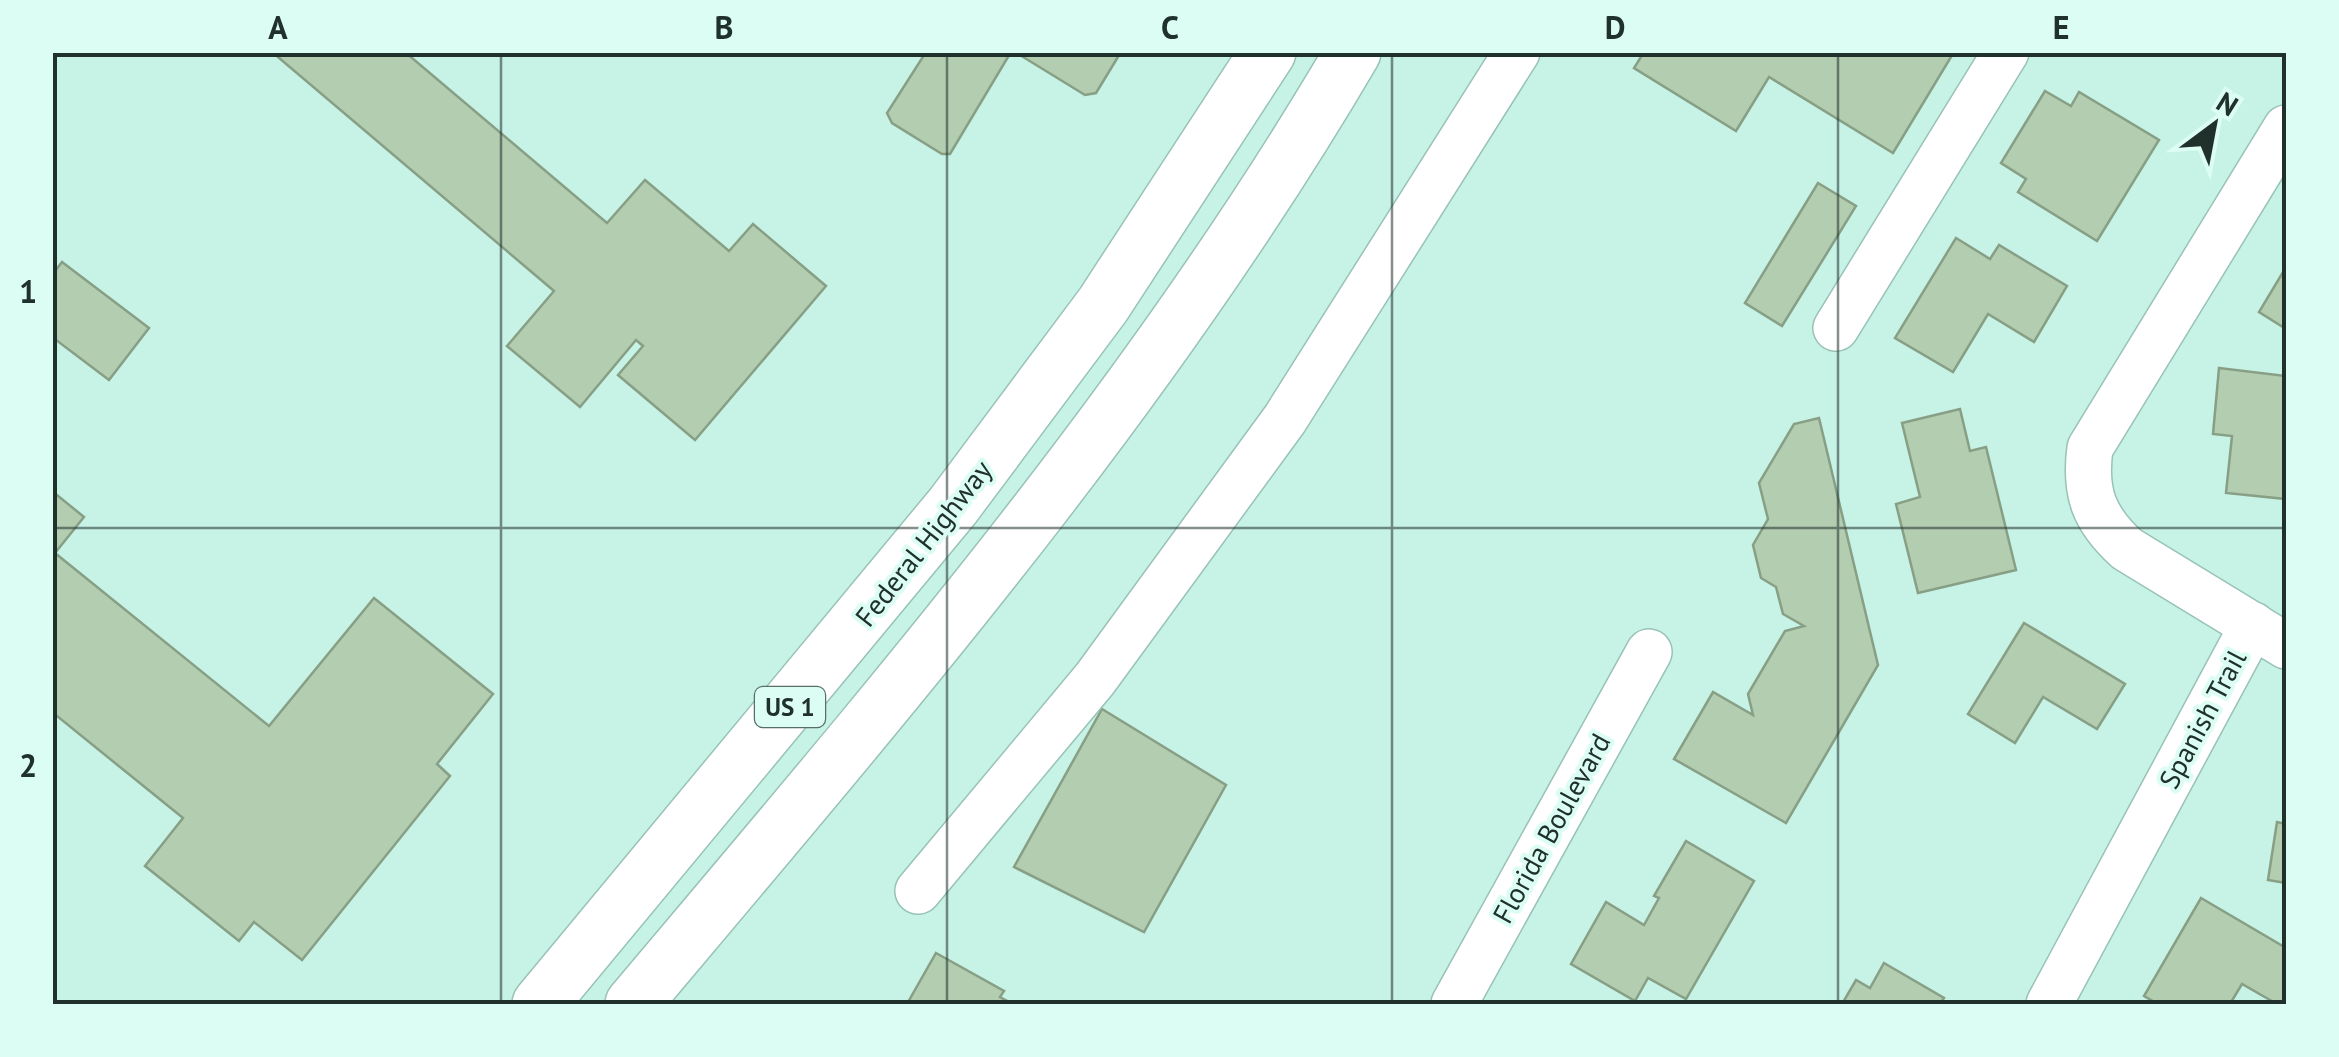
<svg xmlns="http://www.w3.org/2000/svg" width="2339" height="1057" viewBox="0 0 2339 1057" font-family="'PT Sans',sans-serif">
  <rect width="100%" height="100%" fill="#c7f2e6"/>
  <g fill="#b3cdb1" stroke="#879f85" stroke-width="2.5">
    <polygon points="272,52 405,52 607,223 645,180 729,251 753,224 826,286 695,440 618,375 643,346 636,340 580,407 507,346 554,291"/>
    <polygon points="926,52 1011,52 950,154 942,154 892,123 887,113"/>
    <polygon points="1015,52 1121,52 1096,93 1085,95"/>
    <polygon points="1644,52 1954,52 1893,153 1769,77 1736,131 1634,68"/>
    <polygon points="2045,91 2071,106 2079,92 2159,140 2097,241 2018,192 2026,179 2001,163"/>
    <polygon points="1818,183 1856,206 1782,326 1745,303"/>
    <polygon points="1956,238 1990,259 1999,245 2067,286 2034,342 1988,314 1953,372 1895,338"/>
    <polygon points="62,262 149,328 109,380 52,337 52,275"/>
    <polygon points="2286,267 2286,329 2259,312"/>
    <polygon points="2219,368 2286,376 2286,499 2226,493 2232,436 2213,434"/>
    <polygon points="1960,409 1970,451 1986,447 2016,570 1918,593 1896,504 1920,497 1902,423"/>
    <polygon points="1819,418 1878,665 1786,823 1674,759 1713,692 1753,715 1748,694 1785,631 1804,626 1783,614 1776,587 1761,578 1753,545 1768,519 1759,483 1794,424"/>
    <polygon points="52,491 84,517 55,553 269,726 374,598 493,694 437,764 450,776 302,960 254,922 239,941 145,866 183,818 52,712"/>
    <polygon points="2024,623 2125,684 2097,729 2043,697 2015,743 1968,714"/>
    <polygon points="1102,709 1226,785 1144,932 1014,867"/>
    <polygon points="2277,822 2286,824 2286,883 2268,880"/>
    <polygon points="1686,841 1754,881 1686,999 1648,978 1635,1001 1571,964 1606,902 1644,925 1659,898 1654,896"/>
    <polygon points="2201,898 2286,948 2285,1004 2277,1004 2242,984 2230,1004 2158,1004 2144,996"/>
    <polygon points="936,953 1004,991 1000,997 1013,1004 907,1004"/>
    <polygon points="1884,963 1944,998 1940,1004 1842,1004 1856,980 1870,988"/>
  </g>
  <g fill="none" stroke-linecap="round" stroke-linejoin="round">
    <g stroke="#99c2b7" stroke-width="48">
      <g id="minor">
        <path d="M2286,128L2090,448C2084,493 2094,519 2127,549L2286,646"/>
        <polyline points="1836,328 2006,52"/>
        <polyline points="918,891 1095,679 1285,419 1517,52"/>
        <polyline points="1454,1004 1649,652"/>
        <polyline points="2049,1004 2253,625"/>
      </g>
    </g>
    <g stroke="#99c2b7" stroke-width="58">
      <g id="major">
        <polyline points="540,1004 953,506 1103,305 1268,52"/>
        <path d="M633,1004C889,700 1151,397 1353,52"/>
      </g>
    </g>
    <use href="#minor" stroke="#fff" stroke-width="45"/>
    <use href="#major" stroke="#fff" stroke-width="55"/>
  </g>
  <path fill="none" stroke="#20312c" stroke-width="2.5" stroke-opacity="0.55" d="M501,52V1004M947,52V1004M1392,52V1004M1838,52V1004M52,528H2286"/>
  <g text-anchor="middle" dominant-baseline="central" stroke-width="8" stroke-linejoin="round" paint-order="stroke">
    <rect fill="#dbfdf3" stroke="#586e68" stroke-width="2.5" x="755" y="687" width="70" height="40" rx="8"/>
    <g font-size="25" font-weight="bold" fill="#20312c">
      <text x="790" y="707">US 1</text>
    </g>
    <g font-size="28" fill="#20312c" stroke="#dbfdf3">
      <text transform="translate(923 543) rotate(-52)">Federal Highway</text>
      <text transform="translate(2202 719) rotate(-62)">Spanish Trail</text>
      <text transform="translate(1551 828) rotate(-61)">Florida Boulevard</text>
    </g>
  </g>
  <rect width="2339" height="1057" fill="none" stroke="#dbfdf3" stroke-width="110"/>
  <g transform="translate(2214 125) rotate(32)" stroke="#dbfdf3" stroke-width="8" paint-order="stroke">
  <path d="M0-8L18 38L0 25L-18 38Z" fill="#20312c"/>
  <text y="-15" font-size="28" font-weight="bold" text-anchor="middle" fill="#20312c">N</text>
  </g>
  <rect x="55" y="55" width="2229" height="947" fill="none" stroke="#20312c" stroke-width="4"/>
  <g font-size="32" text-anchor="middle" font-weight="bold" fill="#20312c">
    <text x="278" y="39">A</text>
    <text x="724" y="39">B</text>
    <text x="1170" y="39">C</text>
    <text x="1615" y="39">D</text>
    <text x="2061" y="39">E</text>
    <text x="28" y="303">1</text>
    <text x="28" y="777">2</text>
  </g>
</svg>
